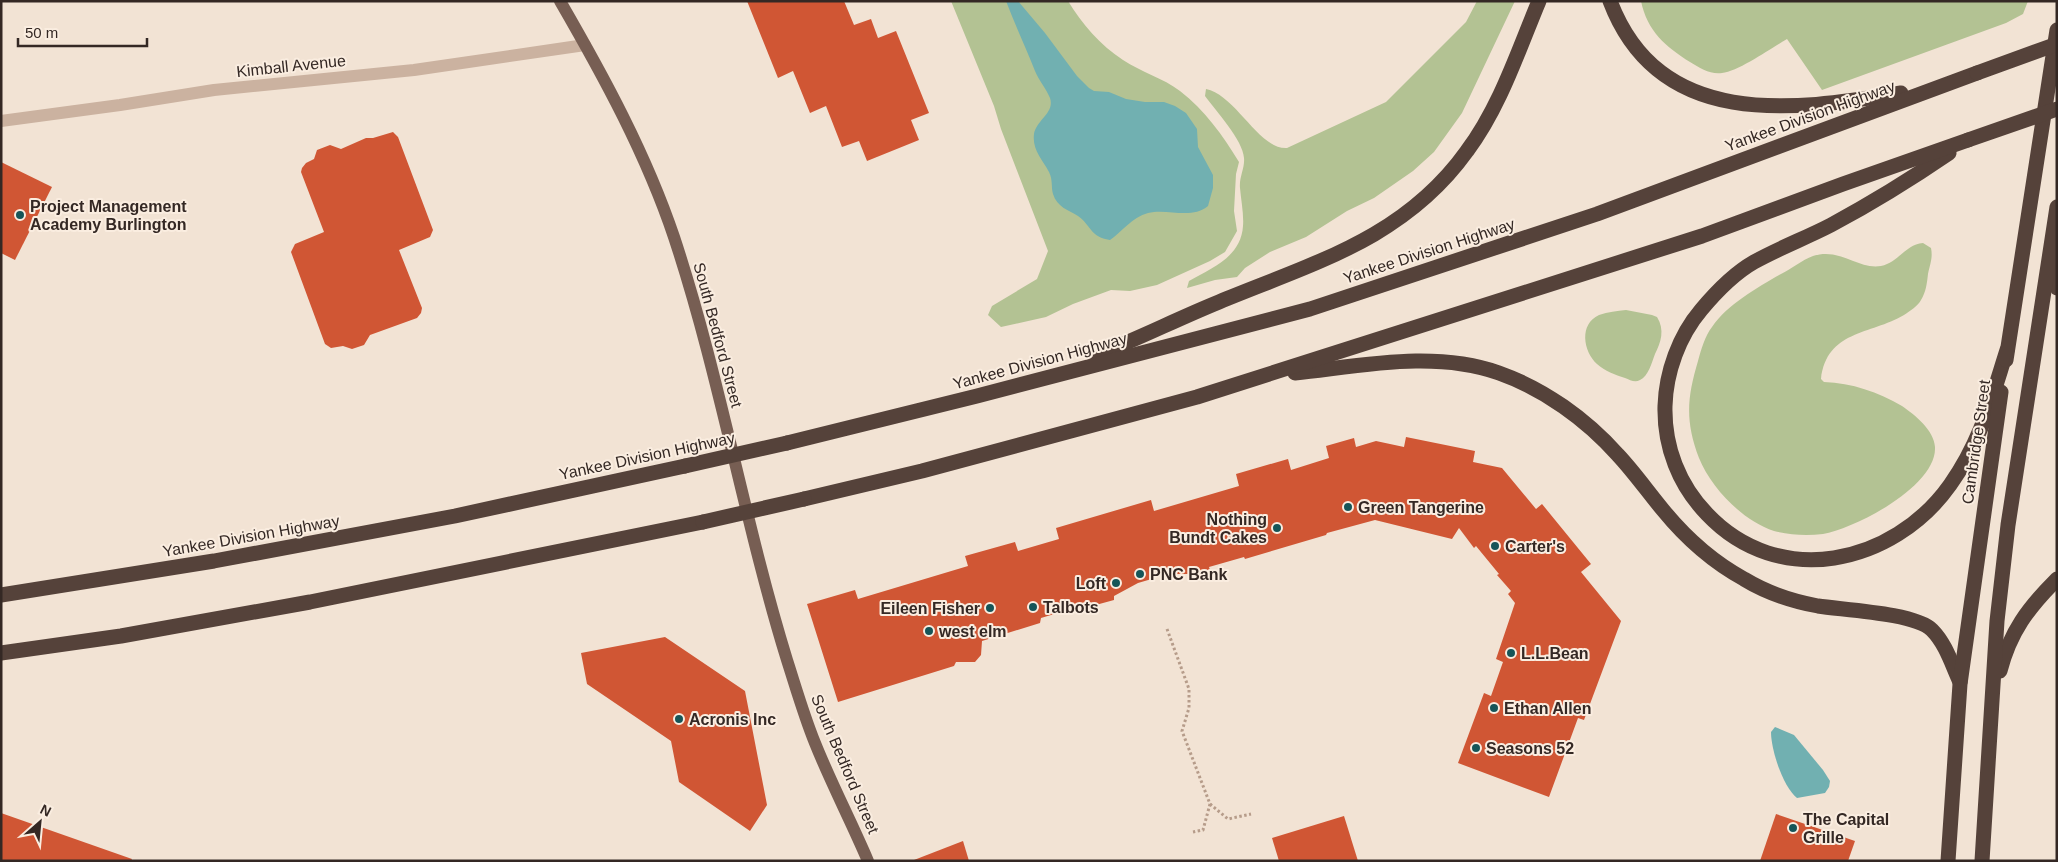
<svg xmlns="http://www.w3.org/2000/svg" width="2058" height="862" viewBox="0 0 2058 862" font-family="Arial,sans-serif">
  <rect width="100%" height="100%" fill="#f2e3d4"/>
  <g fill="#b3c293">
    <path d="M951,1H1068C1082,24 1100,45 1123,60C1141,72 1163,78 1180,91C1205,110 1223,136 1239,162L1236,174L1234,211L1237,231L1225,252L1210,261L1157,285L1130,291L1111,290L1073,304L1046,317L1001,327L988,315L992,306L1037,279L1048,251L1001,129L994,106Z"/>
    <path d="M1477,1H1515L1462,113L1434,152L1413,171L1374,198L1347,211L1306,237L1270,252L1245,268L1237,277L1215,280L1187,288L1189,281C1212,268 1241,257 1243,226C1244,215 1241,200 1240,188C1239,177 1245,168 1244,158C1243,140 1216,111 1205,96L1206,89C1236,95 1259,150 1287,148L1386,102L1466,22Z"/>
    <path d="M1641,1H2028L2023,14L2006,23L1822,90L1787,39C1771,48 1739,71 1722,73C1711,75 1700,68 1690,62C1666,47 1647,31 1641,1Z"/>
    <path d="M1923,243L1931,248C1933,258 1930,264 1928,274C1927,283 1926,292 1921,300C1918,306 1910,311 1904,315C1870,335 1827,330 1821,379L1824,382C1852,383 1878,392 1902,406C1915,415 1934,430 1935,447C1937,486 1856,528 1823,534C1806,536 1790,535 1774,531C1743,521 1711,488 1699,458C1685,421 1687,398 1698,361C1701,350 1705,336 1712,327C1728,304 1757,288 1781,274C1791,269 1802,260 1813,256C1840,247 1858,270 1881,266C1899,262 1906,244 1923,243Z"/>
    <path d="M1626,310L1652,315L1657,317C1665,330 1661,342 1655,354C1652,362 1648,377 1640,380C1635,383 1630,380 1625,378C1615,375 1605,371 1597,364C1583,351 1579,324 1599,315C1608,312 1617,311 1626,310Z"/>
  </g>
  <g fill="#71b0b1">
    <path d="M1006,1H1018L1045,33L1077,76L1089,88L1094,91L1109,92L1126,99L1145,102H1164L1175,106L1186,113L1197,129L1198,147L1213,175V188L1208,206C1191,220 1168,208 1148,213C1132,217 1123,231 1110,240C1090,237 1091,225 1078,216C1068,210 1057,207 1053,194C1051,187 1053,180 1049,172C1042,159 1032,150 1034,134C1036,120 1055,113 1050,98C1046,88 1039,81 1035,71C1026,48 1015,25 1006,1Z"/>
    <path d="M1775,727L1794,735L1823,770L1830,781L1829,787L1825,793L1797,798C1783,787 1771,750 1771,732Z"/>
  </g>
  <g fill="#d05634">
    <polygon points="747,1 844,1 854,25 871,19 878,38 896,31 929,113 911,120 919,140 867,161 859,141 842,147 826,106 810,113 793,71 778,78"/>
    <polygon points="393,132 398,137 433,230 430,237 399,250 422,308 421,313 417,318 370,335 364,345 352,349 343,346 331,348 325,344 291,252 295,244 324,232 301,172 302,168 306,163 314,159 317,150 330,145 341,149 366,138 373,138"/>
    <polygon points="1,162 52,187 15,260 1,253"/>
    <polygon points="1406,437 1475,451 1473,462 1502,468 1536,509 1542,504 1591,564 1581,572 1621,621 1584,720 1578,718 1549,797 1458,763 1484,693 1491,696 1503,662 1496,659 1515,603 1508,594 1511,591 1497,575 1499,574 1476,546 1474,548 1459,528 1452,539 1375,520 1327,533 1326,535 1245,559 1244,557 1209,567 1210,570 1190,577 1188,574 1169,574 1155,578 1138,583 1114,596 1114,600 1092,606 1091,603 1041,618 1040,623 982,641 981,655 975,662 956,662 954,666 838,702 807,604 855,590 858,599 968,566 965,556 1015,542 1018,551 1059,539 1056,528 1151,500 1154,511 1239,486 1236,474 1288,459 1291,470 1329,458 1326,446 1354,438 1356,447 1376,441 1404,447"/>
    <polygon points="665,637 745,691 767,805 750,831 679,782 671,741 587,684 581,653"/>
    <polygon points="1,813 132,859 131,861 1,861"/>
    <polygon points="1776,814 1855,841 1848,861 1760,861"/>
    <polygon points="1344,816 1358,861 1279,861 1272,838"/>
    <polygon points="963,841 969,861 914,861 914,860"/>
  </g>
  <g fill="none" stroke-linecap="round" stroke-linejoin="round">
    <g stroke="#b69c8a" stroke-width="3" stroke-dasharray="2.5 2.5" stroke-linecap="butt">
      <polyline points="1167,629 1189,689 1189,708 1182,731 1210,804 1203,830 1193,832"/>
      <polyline points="1210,804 1228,819 1251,814"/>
    </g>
    <polyline stroke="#cbb2a0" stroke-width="12" points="1,121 120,105 214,90 414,70 585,45"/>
    <path stroke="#775e53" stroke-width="12" d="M560,1C604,77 646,154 674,237C720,376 744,521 787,660C796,688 804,716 815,743C831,783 851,821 868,861"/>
    <g stroke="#55423a" stroke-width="15">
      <path d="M1610,1C1659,130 1792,111 1901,93"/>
      <path d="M1949,153C1911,179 1872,203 1831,225C1806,238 1779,248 1754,262C1733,274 1716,292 1701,310C1679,336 1666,372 1665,406C1664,447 1679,485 1707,514C1779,590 1893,565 1950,485C1981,441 1991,400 2007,350"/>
      <polyline points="2055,262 2057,288"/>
      <path d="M1094,356C1136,340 1177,319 1219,302C1313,263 1404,239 1467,151C1500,107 1518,51 1539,1"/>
      <polyline points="2006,360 2057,30"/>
      <path d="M1295,373C1361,366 1434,350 1499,373C1544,389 1586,419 1618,455C1634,472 1648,492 1663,510C1685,537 1713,562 1744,579C1767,593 1791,601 1818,606C1844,610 1915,613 1932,630C1946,644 1952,665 1960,682"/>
      <polyline points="787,443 977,396 1310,309 1597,214 1977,73"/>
      <polyline points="804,499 922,471 1197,397 1702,236 1843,184 1968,140"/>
      <polyline points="1,595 214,561 455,516 685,466"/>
      <polyline points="1,653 121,636 310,602 703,522"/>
      <path d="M2000,671C2010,632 2028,608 2057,579"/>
      <polyline points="1948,861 1960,684 2001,392"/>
      <polyline points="1982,861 1997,621 2008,525 2057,207"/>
    </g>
    <g stroke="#55423a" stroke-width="15">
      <polyline points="1977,73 2057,44"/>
      <polyline points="1968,140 2057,109"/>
      <polyline points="685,466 787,443"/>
      <polyline points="703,522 804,499"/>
    </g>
  </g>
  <g fill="#165558" stroke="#faede0" stroke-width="2">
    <circle cx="20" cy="215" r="5"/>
    <circle cx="1348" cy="507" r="5"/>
    <circle cx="1277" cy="528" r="5"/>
    <circle cx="1495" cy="546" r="5"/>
    <circle cx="1140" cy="574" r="5"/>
    <circle cx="1116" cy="583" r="5"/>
    <circle cx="1033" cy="607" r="5"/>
    <circle cx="990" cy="608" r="5"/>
    <circle cx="929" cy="631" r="5"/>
    <circle cx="1511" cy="653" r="5"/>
    <circle cx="1494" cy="708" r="5"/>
    <circle cx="679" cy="719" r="5"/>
    <circle cx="1476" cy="748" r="5"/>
    <circle cx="1793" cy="828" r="5"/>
  </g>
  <g text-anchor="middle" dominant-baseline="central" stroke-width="4" stroke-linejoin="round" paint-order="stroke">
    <g font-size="16" fill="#342824" stroke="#faede0">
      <text transform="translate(291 66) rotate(-6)">Kimball Avenue</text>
      <text transform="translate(1810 116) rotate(-20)">Yankee Division Highway</text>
      <text transform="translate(1429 251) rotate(-18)">Yankee Division Highway</text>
      <text transform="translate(718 335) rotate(75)">South Bedford Street</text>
      <text transform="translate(1040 361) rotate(-15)">Yankee Division Highway</text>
      <text transform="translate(1976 442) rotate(-82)">Cambridge Street</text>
      <text transform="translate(647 456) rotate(-12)">Yankee Division Highway</text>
      <text transform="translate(251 536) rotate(-10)">Yankee Division Highway</text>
      <text transform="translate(845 764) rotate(67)">South Bedford Street</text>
    </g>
    <g font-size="16" font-weight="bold" fill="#342824" stroke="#faede0" text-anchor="start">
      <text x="30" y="206">Project Management<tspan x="30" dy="18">Academy Burlington</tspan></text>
      <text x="1358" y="507">Green Tangerine</text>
      <text x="1267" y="519" text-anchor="end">Nothing<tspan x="1267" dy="18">Bundt Cakes</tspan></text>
      <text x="1505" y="546">Carter's</text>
      <text x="1150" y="574">PNC Bank</text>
      <text x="1106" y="583" text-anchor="end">Loft</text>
      <text x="1043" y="607">Talbots</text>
      <text x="980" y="608" text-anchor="end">Eileen Fisher</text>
      <text x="939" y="631">west elm</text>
      <text x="1521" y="653">L.L.Bean</text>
      <text x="1504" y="708">Ethan Allen</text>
      <text x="689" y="719">Acronis Inc</text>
      <text x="1486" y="748">Seasons 52</text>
      <text x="1803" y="819">The Capital<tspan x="1803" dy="18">Grille</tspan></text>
    </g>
  </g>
  <rect width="2058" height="862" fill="none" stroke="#342824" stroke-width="5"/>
  <g transform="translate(40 822) rotate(27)" stroke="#faede0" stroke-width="4" paint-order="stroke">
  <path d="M0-4L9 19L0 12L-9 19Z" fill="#342824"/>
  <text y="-8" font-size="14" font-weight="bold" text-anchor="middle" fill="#342824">N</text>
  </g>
  <path d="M18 38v8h129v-8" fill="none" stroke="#342824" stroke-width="2.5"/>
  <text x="25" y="38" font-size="15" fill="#342824" stroke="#faede0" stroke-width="4" paint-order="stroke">50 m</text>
</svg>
